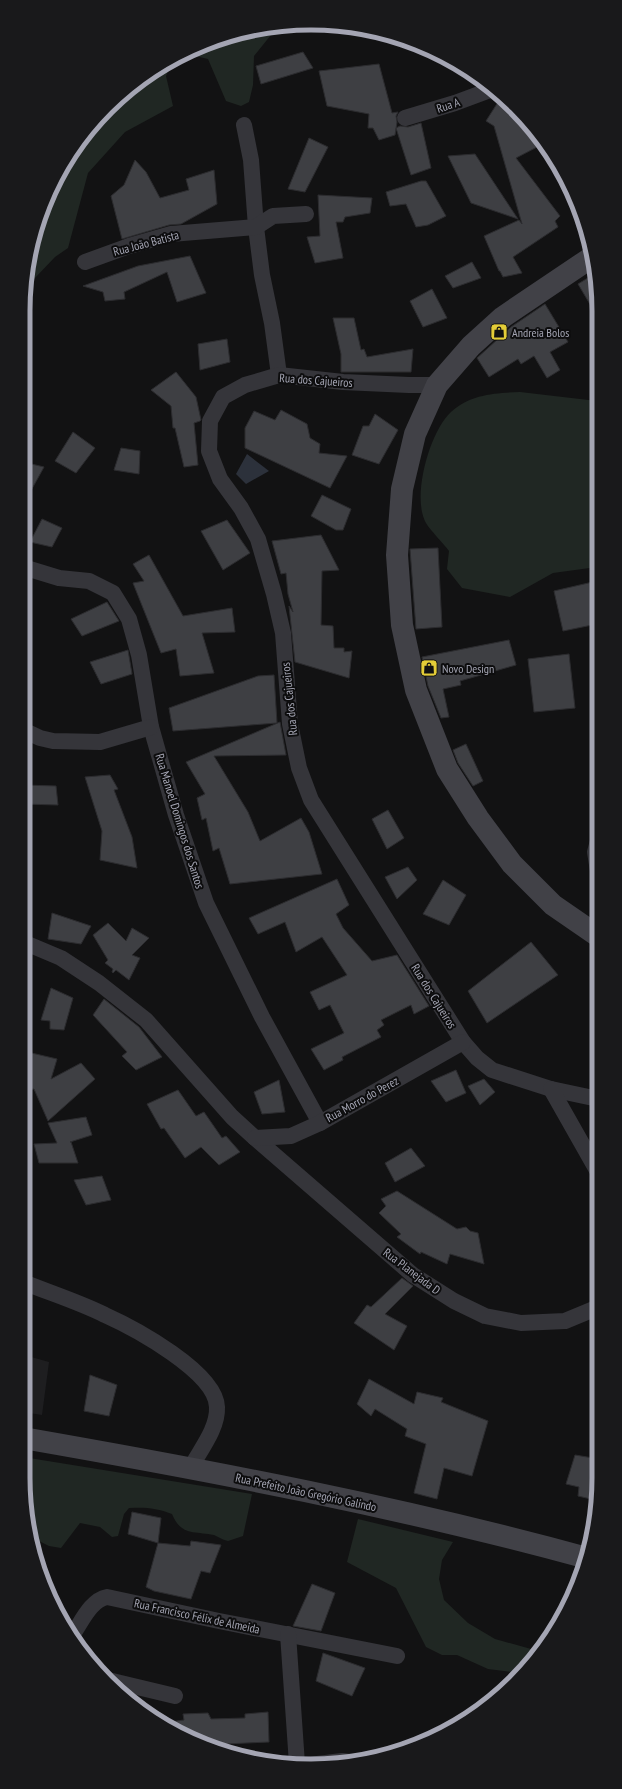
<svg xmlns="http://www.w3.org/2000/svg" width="622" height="1789" viewBox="0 0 622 1789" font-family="'PT Sans Narrow',sans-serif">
  <rect width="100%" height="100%" fill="#121213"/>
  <polygon fill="#1e1e20" points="24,1355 49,1362 42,1415 23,1412"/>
  <g fill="#202723">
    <polygon points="273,25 279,25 254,56 253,85 249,102 241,106 226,101 208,59 195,56 173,61 166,76 173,106 125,132 88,173 68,248 55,257 34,279 23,313 33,237 53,184 82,136 121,95 167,62 218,38"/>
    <path d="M520,392L597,401V567L553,573L510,597L462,588L447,569L449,551C443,543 430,530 426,523C411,497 430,431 451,412C471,394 495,393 520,392Z"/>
    <path d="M23,1457L252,1494L243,1536L228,1541C223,1540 219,1537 214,1535C194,1531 181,1536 172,1514C157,1508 145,1507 129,1508L124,1514L118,1536L112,1537L100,1527L80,1523L61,1548L49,1546L37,1540L32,1523L27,1514L23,1478Z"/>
    <polygon points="358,1519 453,1542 442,1560 439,1579 444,1600 468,1623 495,1639 531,1649 542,1648 521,1673 488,1669 457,1655 442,1655 426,1647 396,1588 347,1562"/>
  </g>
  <polygon fill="#2c313b" points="247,454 269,471 246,484 236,474"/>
  <g fill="#3e3f43" stroke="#2c2c2f">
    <polygon points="303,52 313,68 261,84 256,66"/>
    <polygon points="379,64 392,113 398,112 396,116 397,122 395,135 379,140 373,128 368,128 369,114 327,106 319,71"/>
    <polygon points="500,99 524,118 521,128 539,146 516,158 560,216 555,221 558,227 513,257 522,273 503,277 500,271 499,271 484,236 519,220 522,224 494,126 486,121"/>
    <polygon points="421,123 431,168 411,175 396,128 400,126 408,127"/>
    <polygon points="309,138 328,147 305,192 288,189"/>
    <polygon points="475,154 518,219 471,203 448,156"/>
    <polygon points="135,160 146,172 160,198 189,190 186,179 214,170 217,204 181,224 169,225 122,239 111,196 124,185"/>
    <polygon points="421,181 426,181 446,216 428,225 416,227 406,204 390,206 386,192"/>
    <polygon points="318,195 372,198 370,213 345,217 343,222 336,222 343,258 315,263 307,237 320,236"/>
    <polygon points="190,256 206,293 177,302 167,272 124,292 125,299 105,301 103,292 83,286 138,266"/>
    <polygon points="472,262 481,278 453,288 445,276"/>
    <polygon points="596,273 597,283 597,316 578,284"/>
    <polygon points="432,289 447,318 423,327 410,301"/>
    <polygon points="545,304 568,342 550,352 560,370 547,378 534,356 521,364 518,359 489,377 477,358 511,327"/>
    <polygon points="333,318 354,318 361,350 364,349 367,357 413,349 411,372 341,372 341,354"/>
    <polygon points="227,339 230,362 200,370 198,344"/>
    <polygon points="176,372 196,397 201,420 200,421 194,423 198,465 184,467 175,428 173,428 171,406 151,390"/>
    <polygon points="281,410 307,424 310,438 320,444 319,453 347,456 330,488 245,448 245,428 254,411 275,420"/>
    <polygon points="375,414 398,430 379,464 352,455 363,426 369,426"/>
    <polygon points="73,432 95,448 76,473 55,461"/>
    <polygon points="121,448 140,451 139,474 114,470"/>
    <polygon points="23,462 44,467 23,505"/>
    <polygon points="322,495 351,509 343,530 336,530 311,516"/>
    <polygon points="42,519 62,528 52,547 30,542"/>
    <polygon points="227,520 250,553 223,570 201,531"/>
    <polygon points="321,535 339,570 322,571 321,625 333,626 334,648 344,648 344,652 352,651 349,678 295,662 289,606 293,612 288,594 286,573 281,574 272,541"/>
    <polygon points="438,548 442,627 416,629 410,549"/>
    <polygon points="149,555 183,616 232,608 235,632 202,633 214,673 180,676 176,649 161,653 133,583 144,581 133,564"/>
    <polygon points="597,581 597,624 563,631 554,591"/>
    <polygon points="107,602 119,621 82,636 71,619"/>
    <polygon points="509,640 516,665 460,681 461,685 443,689 449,717 441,718 428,686 422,657"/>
    <polygon points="128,650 132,674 101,684 90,662"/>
    <polygon points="569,654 575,708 534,712 528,659"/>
    <polygon points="274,675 277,723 173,731 169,708 258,676"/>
    <polygon points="280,722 286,755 214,756 248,812 260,841 301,818 309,832 322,874 230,884 219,848 213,851 206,818 202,820 197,798 205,794 186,762"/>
    <polygon points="466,744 483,781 473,786 458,763 453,750"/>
    <polygon points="110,775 118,789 114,790 132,837 137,868 100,860 102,831 85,777"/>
    <polygon points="23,785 56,786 58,805 23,804"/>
    <polygon points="388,810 404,838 387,849 372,819"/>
    <polygon points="408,867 417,880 397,899 385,877"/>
    <polygon points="337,879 349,905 336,914 343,928 372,961 397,955 429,1006 414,1014 411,1005 381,1020 384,1025 377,1030 381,1037 342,1057 343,1060 324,1070 311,1049 344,1033 330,1005 319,1010 310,992 347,975 322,937 296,952 285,922 258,934 249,918"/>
    <polygon points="443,880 466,895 449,925 423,914"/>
    <polygon points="52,913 91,926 81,944 48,939"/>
    <polygon points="108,923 126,941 132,928 149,938 132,955 140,958 129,980 116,970 113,973 112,972 113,969 105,963 108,960 93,935"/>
    <polygon points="531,942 558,975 487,1023 468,991"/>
    <polygon points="51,988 73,998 64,1030 50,1029 50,1021 41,1020"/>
    <polygon points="104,999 139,1027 162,1057 136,1070 122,1056 127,1052 93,1015"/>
    <polygon points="23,1051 57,1059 51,1079 81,1063 95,1079 48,1121 34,1089 23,1090"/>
    <polygon points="456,1070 466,1093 446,1102 431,1081"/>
    <polygon points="484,1079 495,1092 480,1105 468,1086"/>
    <polygon points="279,1080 285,1112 262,1114 254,1092"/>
    <polygon points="178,1090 196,1116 204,1112 222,1138 226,1136 240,1152 219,1165 201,1147 185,1158 164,1128 161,1129 147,1104"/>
    <polygon points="86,1117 92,1135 70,1142 71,1142 78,1163 39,1163 34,1144 57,1143 48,1123"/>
    <polygon points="411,1148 425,1166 395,1182 385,1163"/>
    <polygon points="102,1176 111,1200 86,1205 74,1180"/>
    <polygon points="397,1191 457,1229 466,1227 470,1231 478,1233 484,1264 450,1254 447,1264 421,1252 420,1254 397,1237 401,1234 379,1213 386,1206 381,1199"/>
    <polygon points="402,1278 413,1286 385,1314 407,1326 394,1350 354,1323 367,1305 371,1307"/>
    <polygon points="90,1375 117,1385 109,1416 84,1411"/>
    <polygon points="369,1379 414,1404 417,1392 443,1398 441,1402 488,1421 472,1476 444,1468 437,1499 414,1493 426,1444 405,1436 407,1429 375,1409 371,1416 357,1404"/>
    <polygon points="575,1455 599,1459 599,1478 595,1500 578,1496 579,1487 566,1484"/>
    <polygon points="132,1512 161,1518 158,1543 128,1534"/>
    <polygon points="191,1541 221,1545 210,1573 201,1571 191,1599 154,1591 146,1587 158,1543 190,1546"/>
    <polygon points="312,1584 335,1593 321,1631 293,1626"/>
    <polygon points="323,1653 365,1668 352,1696 316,1681"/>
    <polygon points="268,1712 269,1742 225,1744 226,1749 183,1736 162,1723 184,1720 183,1714 208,1713 211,1719 245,1718 245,1714"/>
  </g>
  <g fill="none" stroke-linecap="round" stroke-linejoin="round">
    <g stroke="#35353a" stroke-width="16">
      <polyline points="405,118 455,103 490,90"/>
      <polyline points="244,125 251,160 256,227 262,275 272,323 279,375"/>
      <polyline points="85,262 129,246 171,234 256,227 273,216 306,214"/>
      <polyline points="437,385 409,385 343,382 279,375 245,385 223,397 210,421 209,451 220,479 241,508 258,539 274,594 283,633 290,724 299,768 311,800 463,1042 477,1058 492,1070 551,1089 598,1099"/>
      <polyline points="23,567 59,578 89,581 113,593 129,619 139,655 151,727 176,815 206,903 262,1017 320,1123"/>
      <polyline points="23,730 40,738 53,741 100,742 151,727"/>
      <polyline points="598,841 595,852 598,871"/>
      <polyline points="23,942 61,958 99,983 146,1020 232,1117 255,1138 413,1275 454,1301 485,1316 521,1323 565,1321 594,1309 599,1303"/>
      <polyline points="551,1089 598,1172"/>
      <polyline points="255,1138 291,1136 320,1123 463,1042"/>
      <path d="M23,1282C50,1293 79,1302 105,1315C134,1328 216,1372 217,1407C218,1428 201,1449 191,1467"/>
      <path d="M73,1634C82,1621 91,1600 107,1597L219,1621L397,1656"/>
      <polyline points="288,1634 297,1764"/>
      <polyline points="108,1680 175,1696"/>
      <polyline points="309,1765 342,1761 351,1762"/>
    </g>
    <g stroke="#414147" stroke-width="22">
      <polyline points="592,257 503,317 471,346 437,385 415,434 402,489 397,555 402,625 416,690 447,769 478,818 512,864 553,905 598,936"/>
      <path d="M23,1438C212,1471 401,1507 587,1558"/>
    </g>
  </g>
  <defs>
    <g id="shop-square" transform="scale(0.9)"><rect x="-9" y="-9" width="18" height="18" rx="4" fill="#e4cd38" stroke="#0d0d0e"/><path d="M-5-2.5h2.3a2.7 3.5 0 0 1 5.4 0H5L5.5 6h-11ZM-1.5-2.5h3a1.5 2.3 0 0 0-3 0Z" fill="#111"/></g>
  </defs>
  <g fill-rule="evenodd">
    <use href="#shop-square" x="499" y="332"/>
    <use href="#shop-square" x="429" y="668"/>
  </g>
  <g text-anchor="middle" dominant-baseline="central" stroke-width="4" stroke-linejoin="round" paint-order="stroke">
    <g font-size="12" fill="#a4a5b3" stroke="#0d0d0e">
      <text transform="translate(448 105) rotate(-18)">Rua A</text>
      <text transform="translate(146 243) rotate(-15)">Rua João Batista</text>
      <text transform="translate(316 380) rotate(4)">Rua dos Cajueiros</text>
      <text transform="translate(289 699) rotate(-96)">Rua dos Cajueiros</text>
      <text transform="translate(180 821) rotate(73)">Rua Manoel Domingos dos Santos</text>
      <text transform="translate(434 996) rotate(58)">Rua dos Cajueiros</text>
      <text transform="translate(362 1099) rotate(-29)">Rua Morro do Perez</text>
      <text transform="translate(412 1271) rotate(37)">Rua Planejada D</text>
      <text transform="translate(306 1492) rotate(12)">Rua Prefeito João Gregório Galindo</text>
      <text transform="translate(197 1616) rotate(12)">Rua Francisco Félix de Almeida</text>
    </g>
    <g font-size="12" fill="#a4a5b3" stroke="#0d0d0e" text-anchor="start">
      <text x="512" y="332">Andreia Bolos</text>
      <text x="442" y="668">Novo Design</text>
    </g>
  </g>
  <path d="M0 0H622V1789H0ZM311 30H311A281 281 0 0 1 592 311V1478A281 281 0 0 1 311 1759H311A281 281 0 0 1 30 1478V311A281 281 0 0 1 311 30Z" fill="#19191b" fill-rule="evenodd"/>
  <path fill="none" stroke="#a4a5b3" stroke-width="5" d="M311 30H311A281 281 0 0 1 592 311V1478A281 281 0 0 1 311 1759H311A281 281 0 0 1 30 1478V311A281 281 0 0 1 311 30Z"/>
</svg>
